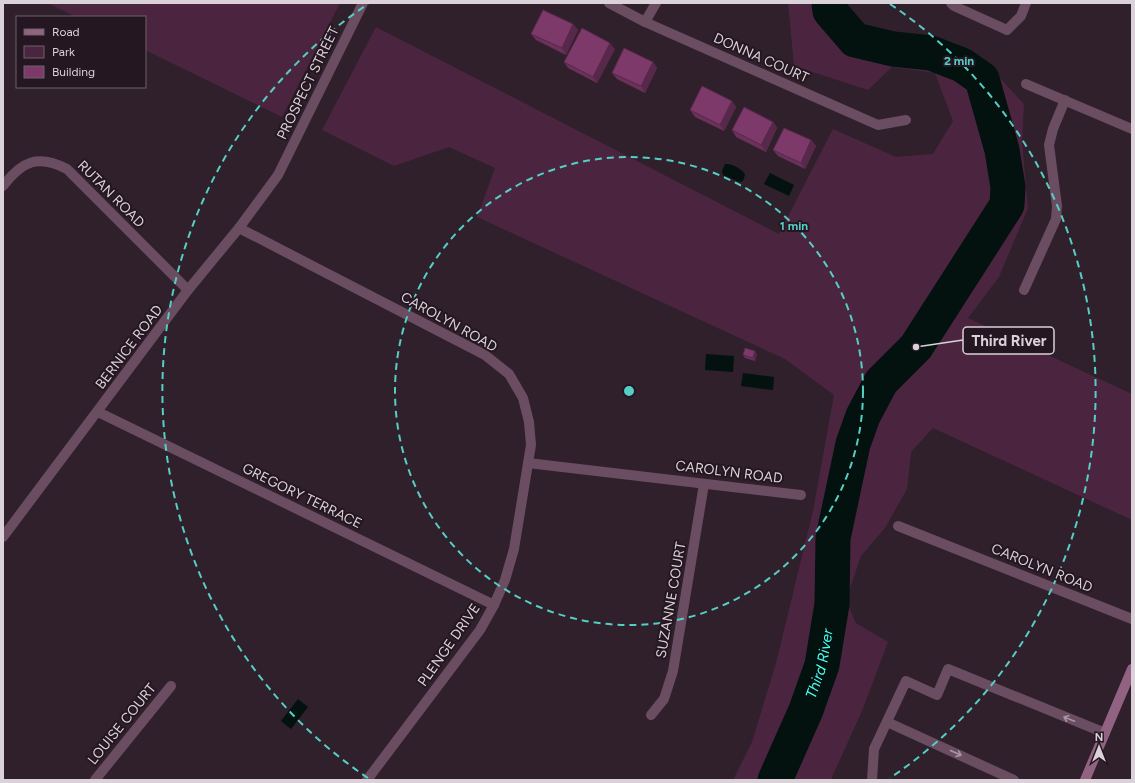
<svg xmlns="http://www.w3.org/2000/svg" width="1135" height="783" viewBox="0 0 1135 783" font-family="Figtree,sans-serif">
  <rect width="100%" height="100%" fill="#2f202b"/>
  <g fill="#4b2540">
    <polygon points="48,3 340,3 282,117 145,50 145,17 76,17"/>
    <polygon points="788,3 844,3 864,28 900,40 941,41 984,61 1024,104 1022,142 1028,208 999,277 968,318 1132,394 1132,520 933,428 911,452 907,489 885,528 861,556 846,600 856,623 888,642 862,711 832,777 832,780 733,780 752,742 776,663 813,511 834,395 785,359 477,217 495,168 449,147 394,166 322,130 376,27 779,234 833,129 896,157 933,154 953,121 935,73 892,67 868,90 794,66"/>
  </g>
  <g fill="#03110f">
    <path d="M725,164C731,163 743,169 745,175L743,181L739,182L723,175L722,171Z"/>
    <polygon points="770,173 794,185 789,196 764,184"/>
    <polygon points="706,354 734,356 733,372 705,370"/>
    <polygon points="743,373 774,377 773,390 741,386"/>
    <polygon points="298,699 308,707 291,729 281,721"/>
  </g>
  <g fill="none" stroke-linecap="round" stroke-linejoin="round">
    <path stroke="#03110f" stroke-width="35" id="s1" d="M775,780L806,710L822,665L832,604L833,538L853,444L863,416L881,382L916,347L1007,205L1008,187L1002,150L982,79L962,65L931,53L893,49L855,40L830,11L829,3"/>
    <g stroke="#6b4d61" stroke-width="10">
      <polyline points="951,3 954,6 1007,30 1021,16 1026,3"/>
      <polyline points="1024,290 1056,219 1057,206 1049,145 1053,129 1065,100"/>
      <polyline points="887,722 1014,780"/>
      <polyline points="872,780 874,749 906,681 937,695 948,669 1105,733"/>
    </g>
    <g stroke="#6b4d61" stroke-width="10">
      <polyline points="609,3 645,22 878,125 906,120"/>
      <polyline points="645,22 656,3"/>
      <polyline points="1026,84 1132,129"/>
      <path d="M3,186C22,161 38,154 67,169L188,290"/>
      <polyline points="239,228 485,355 509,374 523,398 529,422 531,445 514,549 505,580 494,605 480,630 367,780"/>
      <polyline points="98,412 494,605"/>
      <polyline points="528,463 801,495"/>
      <polyline points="898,526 1132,619"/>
      <polyline points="3,537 188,290 239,228 278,175 363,3"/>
      <polyline points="651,715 664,699 673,671 704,484"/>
      <polyline points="95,780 171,686"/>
    </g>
    <polyline stroke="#926283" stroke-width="10" points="1085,780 1132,669"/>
  </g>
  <g fill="#6b315b">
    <polygon points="573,24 578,30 566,55 536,40 531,34"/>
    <polygon points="615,49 597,83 568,68 564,62"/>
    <polygon points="653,62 657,68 645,93 617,79 612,73"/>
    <polygon points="732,101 736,107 724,131 695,117 690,110"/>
    <polygon points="773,122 777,128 766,152 736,137 732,130"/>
    <polygon points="811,140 816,146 805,169 778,156 773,150"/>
    <polygon points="757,354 755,361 745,358 743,355"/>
  </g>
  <g fill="#57284a">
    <polygon points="573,24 578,30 566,55 562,48"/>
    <polygon points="610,43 615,49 597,83 593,77"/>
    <polygon points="653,62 657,68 645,93 641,86"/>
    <polygon points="732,101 736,107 724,131 720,125"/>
    <polygon points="773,122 777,128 766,152 761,145"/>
    <polygon points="811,140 816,146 805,169 801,163"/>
    <polygon points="755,351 757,354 755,361 753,358"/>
  </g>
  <g fill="#7c396a" stroke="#57284a">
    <polygon points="543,10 573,24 562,48 531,34"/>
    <polygon points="582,28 610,43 593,77 564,62"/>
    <polygon points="624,48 653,62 641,86 612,73"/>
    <polygon points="702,86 732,101 720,125 690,110"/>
    <polygon points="744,107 773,122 761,145 732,130"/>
    <polygon points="784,128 811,140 801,163 773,150"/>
    <polygon points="745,348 755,351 753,358 743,355"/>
  </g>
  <defs><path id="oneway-shaft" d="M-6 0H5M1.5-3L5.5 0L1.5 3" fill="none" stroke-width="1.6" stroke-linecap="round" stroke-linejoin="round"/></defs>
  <g stroke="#a996a2">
    <use href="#oneway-shaft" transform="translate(1069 719) rotate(-158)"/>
    <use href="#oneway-shaft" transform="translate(956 753) rotate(24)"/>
  </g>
  <g fill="none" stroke="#55cec5" stroke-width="2" stroke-dasharray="7 5">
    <circle cx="629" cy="391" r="234"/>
    <path d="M368 778A467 467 0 0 1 368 4M890 4A467 467 0 0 1 890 778"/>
  </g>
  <g text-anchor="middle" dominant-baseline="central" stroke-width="4" stroke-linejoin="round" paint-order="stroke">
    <g font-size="14" fill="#dbd1d8" stroke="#251721">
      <text transform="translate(761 58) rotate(24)">DONNA COURT</text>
      <text transform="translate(308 83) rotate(-64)">PROSPECT STREET</text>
      <text transform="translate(111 194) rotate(45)">RUTAN ROAD</text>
      <text transform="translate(449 322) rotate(29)">CAROLYN ROAD</text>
      <text transform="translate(129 347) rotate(-53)">BERNICE ROAD</text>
      <text transform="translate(729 472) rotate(7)">CAROLYN ROAD</text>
      <text transform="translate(302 496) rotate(26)">GREGORY TERRACE</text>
      <text transform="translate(1042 568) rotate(22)">CAROLYN ROAD</text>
      <text transform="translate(671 600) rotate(-80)">SUZANNE COURT</text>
      <text transform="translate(449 645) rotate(-55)">PLENGE DRIVE</text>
      <text transform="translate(122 724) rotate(-51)">LOUISE COURT</text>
    </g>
    <g font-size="15" font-style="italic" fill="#4afef2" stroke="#251721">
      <text stroke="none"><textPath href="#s1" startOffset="125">Third River</textPath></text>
    </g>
  </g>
  <circle cx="629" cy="391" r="6" fill="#55cec5" stroke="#251721" stroke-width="2"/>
  <g font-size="12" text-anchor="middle" font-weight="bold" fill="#55cec5" stroke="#251721" stroke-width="4" stroke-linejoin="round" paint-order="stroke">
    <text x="959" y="65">2 min</text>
    <text x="794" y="230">1 min</text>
  </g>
  <path fill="none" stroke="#dbd1d8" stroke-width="1.5" d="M916 347L963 340"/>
  <circle fill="#dbd1d8" stroke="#251721" stroke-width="1.5" cx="916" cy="347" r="4"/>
  <rect fill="#251721" stroke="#dbd1d8" stroke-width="1.5" x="963" y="327" width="91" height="27" rx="4"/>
  <g font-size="15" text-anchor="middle" font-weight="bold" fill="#dbd1d8">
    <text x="1009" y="346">Third River</text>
  </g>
  <rect width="1135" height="783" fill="none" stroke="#dbd1d8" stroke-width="8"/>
  <rect x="16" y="16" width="130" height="72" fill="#251721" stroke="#6e616a"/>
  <rect x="24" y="29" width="20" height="6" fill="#926283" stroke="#6e616a"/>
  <text x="52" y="36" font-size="12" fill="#dbd1d8">Road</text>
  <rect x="24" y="46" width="20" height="12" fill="#4b2540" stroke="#6e616a"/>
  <text x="52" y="56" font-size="12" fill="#dbd1d8">Park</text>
  <rect x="24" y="66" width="20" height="12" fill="#7c396a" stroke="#6e616a"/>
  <text x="52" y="76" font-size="12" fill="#dbd1d8">Building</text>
  <g transform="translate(1099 747)" stroke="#251721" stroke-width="3" paint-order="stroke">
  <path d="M0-3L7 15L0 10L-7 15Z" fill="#dbd1d8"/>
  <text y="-6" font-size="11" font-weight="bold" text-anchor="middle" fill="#dbd1d8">N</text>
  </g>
</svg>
